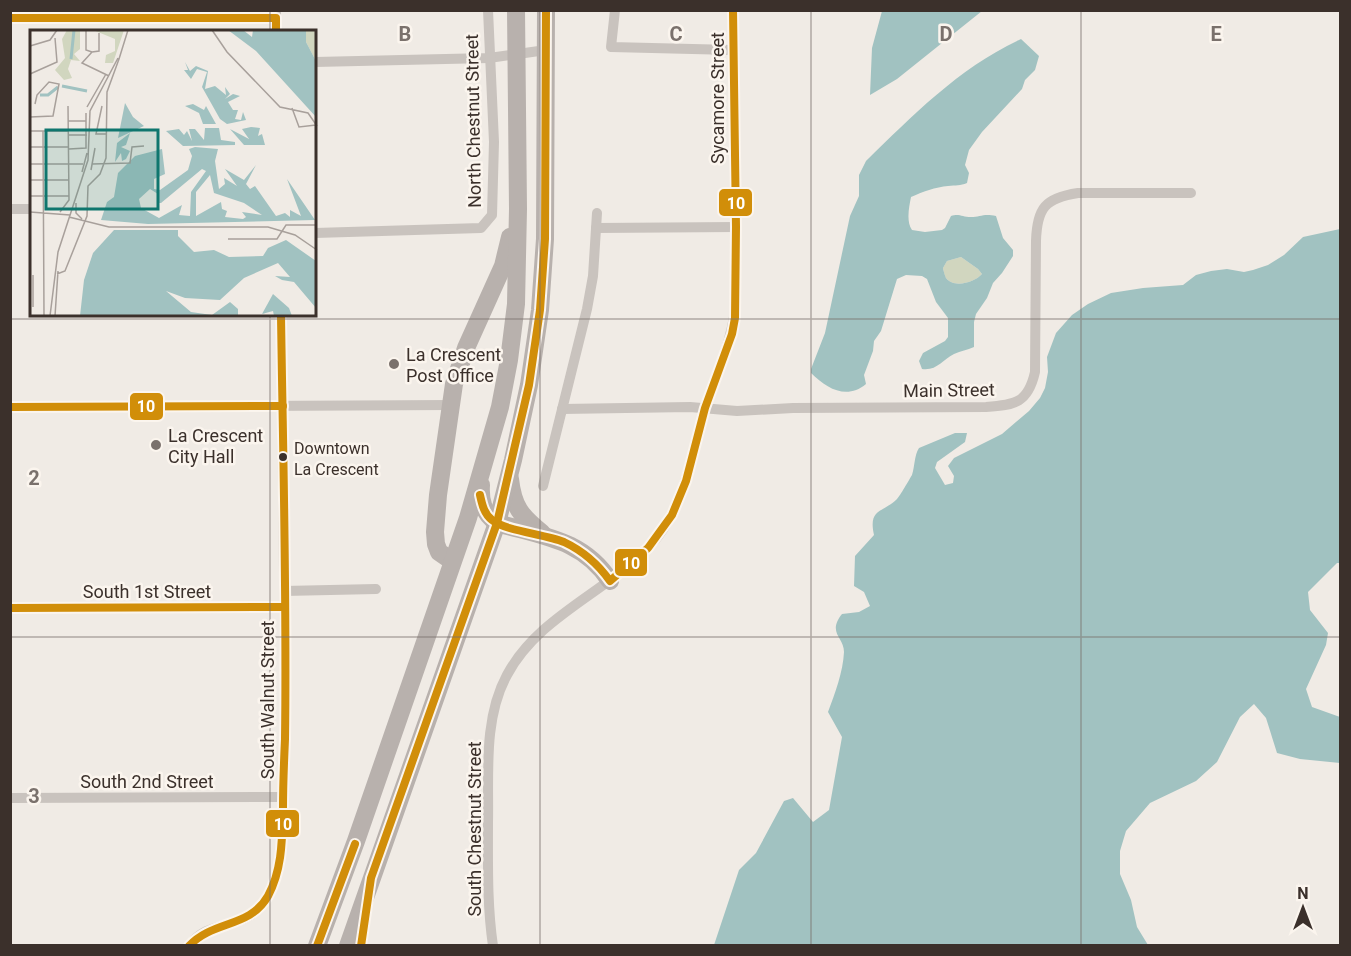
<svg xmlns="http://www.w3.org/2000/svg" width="1351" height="956" viewBox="0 0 1351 956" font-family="Roboto,sans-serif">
  <rect width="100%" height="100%" fill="#f0ebe5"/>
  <path fill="#d1d6bf" d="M961,257L978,269L982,274C975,282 954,289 946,278C945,277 943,269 943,268L947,261Z"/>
  <g fill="#a1c2c1" fill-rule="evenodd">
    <polygon points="882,11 882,10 982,11 897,79 870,95 872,48"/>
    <path d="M1021,39L1039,56L1035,70L1025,80L1022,89L982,132L969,150L965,165L969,173L967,183C960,186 956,185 948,186C936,187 922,192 911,197C909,207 906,222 912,230L925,232L942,230L945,228L951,216C959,213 962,217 971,217C980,217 984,213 996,216L1003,238L1013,250V256L1002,273L993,283L987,298L976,314L974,322V347C967,350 961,351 954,354C942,360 937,371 922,369L919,361L923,353L945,341L948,337V318L936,302L927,279L922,276L906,275L897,279L881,331L874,341L873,351L864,375L866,384C847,400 827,389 811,373V369L825,333L850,216L859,196V175L866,161C913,115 960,67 1021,39ZM961,257L978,269L982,274C975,282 954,289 946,278C945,276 943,269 943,268L947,261Z"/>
    <path d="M1340,229V563H1337L1308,592L1310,610L1328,633L1326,645L1306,689L1312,707L1340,717V763L1300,759L1277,753L1266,718L1254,704L1240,717L1217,762L1196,781L1150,803L1126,831L1120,851V874L1131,900L1137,927L1148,945H714L739,870L756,853L784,801L793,798L813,822L829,810L842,737L828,712C835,693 843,672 844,652C844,637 827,633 842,614L859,612L870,606L864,592L854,586L855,556L874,535C868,508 883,513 897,499C900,496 909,480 912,475C915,466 914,456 919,448L955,433H967L965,442L937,462L935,468L945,485L953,483L954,476L948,466L954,458L1002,434L1029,411L1040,398L1045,388L1048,372L1047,357L1056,333L1072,315L1088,304L1111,293L1143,288L1183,285L1196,275L1211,271L1227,269L1244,272L1253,270L1268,265L1284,255L1303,237Z"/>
  </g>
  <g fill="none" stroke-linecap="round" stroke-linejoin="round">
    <g stroke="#c9c3be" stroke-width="10">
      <polyline points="615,10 611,47 733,50"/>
      <polyline points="276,11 276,32"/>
      <polyline points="10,18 276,18"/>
      <polyline points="315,62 489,58 546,50"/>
      <polyline points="10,209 32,209"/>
      <polyline points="596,228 736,227"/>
      <polyline points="315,233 481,228 492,215 494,142 488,10"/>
      <polyline points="10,407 451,405"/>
      <path d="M562,409L690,407L737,411L793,408L986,407C1015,405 1028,403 1035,372L1036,241C1037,208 1045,198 1078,193H1191"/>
      <polyline points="543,486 587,309 593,276 597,213"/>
      <polyline points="284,591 376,589"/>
      <polyline points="10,608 284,607"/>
      <polyline points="10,798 283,797"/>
      <path d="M189,946C210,916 248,933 267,897C285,865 281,831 283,795C285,750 285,705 285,659C283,545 283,430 281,315"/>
      <path d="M493,946C487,905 488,864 488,823C489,775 483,719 507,675C538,617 603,594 648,548C686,509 690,456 706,407C717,372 733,339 736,302L733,10"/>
    </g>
    <g stroke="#b8b1ad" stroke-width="18">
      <path d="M510,479C513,507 521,516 542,533"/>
      <path d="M481,485C480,501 483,513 497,523C541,536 583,539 610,581"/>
      <polyline points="452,561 439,552 436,544 435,532 438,495 454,384 466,348 503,266 510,237"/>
      <polyline points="317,946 356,841 468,518 500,407 509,360 516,304 518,209 516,10"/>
      <polyline points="348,946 497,523 513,460 529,385 540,310 545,239 546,10"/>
    </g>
    <g stroke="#fbf5ee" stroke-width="12">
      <g id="bus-1">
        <polyline points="10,18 276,18 276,32"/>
        <polyline points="10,407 283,406"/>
        <path d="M480,495C482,504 484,514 492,520C505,531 545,534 564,542C583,551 598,564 610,581L648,548L672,515L686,481L705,408L732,334L735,318L736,227L733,10"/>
        <polyline points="10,608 284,607"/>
        <path d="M189,946C213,920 250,928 268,896C283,868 282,837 283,807C283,784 284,761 285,739C287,597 283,456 281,315"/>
        <polyline points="317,946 355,844"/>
        <polyline points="361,946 371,878 497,523 529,385 540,310 545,239 546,10"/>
      </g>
    </g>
    <use href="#bus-1" stroke="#d18e09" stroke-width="8"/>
  </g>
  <path fill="none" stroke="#7a716c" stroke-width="1.5" stroke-opacity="0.55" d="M270,10V32M540,10V946M811,10V946M1081,10V946M270,315V946M10,319H1340M10,637H1340"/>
  <g fill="#7a716c" stroke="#fbf5ee" stroke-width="2">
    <circle cx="394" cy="364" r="6"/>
    <circle cx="156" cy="445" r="6"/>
  </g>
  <circle fill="#3b302b" stroke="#fbf5ee" stroke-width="2" cx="283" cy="457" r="5"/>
  <g text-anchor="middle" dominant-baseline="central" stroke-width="5" stroke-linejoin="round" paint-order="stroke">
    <g font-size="16" fill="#3b302b" stroke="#fbf5ee" text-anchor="start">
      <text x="294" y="448">Downtown<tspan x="294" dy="21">La Crescent</tspan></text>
    </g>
    <g font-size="18" fill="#3b302b" stroke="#fbf5ee">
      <text transform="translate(717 98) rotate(-90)">Sycamore Street</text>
      <text transform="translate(473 121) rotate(-91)">North Chestnut Street</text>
      <text transform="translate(949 390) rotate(-1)">Main Street</text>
      <text x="147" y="591">South 1st Street</text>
      <text transform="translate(267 700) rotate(-90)">South Walnut Street</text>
      <text x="147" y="781">South 2nd Street</text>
      <text transform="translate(474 829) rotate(-90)">South Chestnut Street</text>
    </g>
    <g font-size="18" fill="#3b302b" stroke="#fbf5ee" text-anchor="start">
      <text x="406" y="354">La Crescent<tspan x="406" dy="21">Post Office</tspan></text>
      <text x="168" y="435">La Crescent<tspan x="168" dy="21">City Hall</tspan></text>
    </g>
  </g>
  <g transform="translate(30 30)">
    <rect width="286" height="286" fill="#f0ebe5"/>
    <path d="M37,0H50V19L44,24L50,31L41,30L38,39L42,48L34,50L25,40L35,28L32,9ZM63,0H94L83,33H75L76,25L85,21V9ZM276,0H286V31L276,12Z" fill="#d1d6bf"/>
    <path d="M198,0H213L222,7L223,0H276V12L286,31V87L226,21ZM155,32L160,41L166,36L178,41L175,59L185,56L196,65L195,57L200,64L195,69L203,64L210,66L198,72L203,80H208L205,89L211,90L213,82L216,90L197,94L190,89L172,57L177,42L167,39L161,49L154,40H158ZM95,73L103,87L114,96L88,108ZM163,74L174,80L176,76L186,94H173L169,83L155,76ZM221,97L230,98L228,106L232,104L235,115H214L200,99L219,109L212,99ZM175,98H189L191,110L205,112V115L153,116L136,101L149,99L154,105L157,101L162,111L159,99H165L174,110ZM100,103L96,115L91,117L100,121L96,129L92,131L91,123L85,132L87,113ZM165,117L188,119L185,131L189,159L195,154L194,148L207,156L195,139L214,150L226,135L216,154L220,159L225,156L246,186L255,183L260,187V180L271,186L257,149L285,190L118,194L71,190L77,172L84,167L88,143L105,126L132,119L135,144L124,149V159L130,160L158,140L162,126L159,119ZM172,139L176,141L161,162L160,186L149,185L152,175L129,188L111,178L109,169L120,159L128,164L127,173H131ZM180,145L184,163L214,173L232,185L212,182L216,187L213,189L195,187L197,181L192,179L191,172L166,186V162ZM84,200H148V206L164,222L184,220L199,227L233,226L238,218L256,210L286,231V278L264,252L252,250L245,246L260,247L248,233L214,248L190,270L155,268L136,261L161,282L182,285L200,272L208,279V286H50L54,250L63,223ZM243,264L259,278L262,286H244L243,281L232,284Z" fill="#a1c2c1" fill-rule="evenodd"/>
    <path fill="none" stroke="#a1c2c1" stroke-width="3" d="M41,29L44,0M32,56L57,61M10,65H18L28,57"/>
    <path fill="none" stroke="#a8a09b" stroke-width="1.5" d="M56,0V20L62,22M182,0L197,22L250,77L278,83L287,96M0,16L20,10L27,0M62,22L52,33L79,46M62,22L69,21V3M89,29L98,0M0,44L27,32L25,8M72,76L66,104H76M57,77L76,44M262,78L269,97L286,95M0,87L23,86L29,54L19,52L7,65L5,74M38,91H56M0,101H38M13,101L14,286M38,105H57M0,117H39M39,119L56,118V83M0,134H53M62,134L100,133L102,117L114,116M61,140L65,118M52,142L57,123M0,150H39M0,166H39M46,173V183L52,189M0,182L40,185M30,182L39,170L38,76M39,187L79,197H238L265,205L287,220M198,209H247L256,195H287M27,244L35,241L57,186L58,156L70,144L76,128L77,62L89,29M3,277V245M20,286L28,222L58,130L60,81L88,28M25,286L28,241"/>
    <path fill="#0f766e" fill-opacity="0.15" stroke="#0f766e" stroke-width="3" d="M16,100H128V179H16Z"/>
    <rect width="286" height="286" fill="none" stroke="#3b302b" stroke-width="3"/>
  </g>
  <g font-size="20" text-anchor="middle" font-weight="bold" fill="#7a716c" stroke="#fbf5ee" stroke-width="5" stroke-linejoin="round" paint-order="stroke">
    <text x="405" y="41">B</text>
    <text x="676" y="41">C</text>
    <text x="946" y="41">D</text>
    <text x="1216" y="41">E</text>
    <text x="34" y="485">2</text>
    <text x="34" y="803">3</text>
  </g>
  <g stroke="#fbf5ee" stroke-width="2">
    <rect x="718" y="188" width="35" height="29" rx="6" fill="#d18e09"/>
    <rect x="129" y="392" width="35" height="29" rx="6" fill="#d18e09"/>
    <rect x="614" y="548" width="34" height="29" rx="6" fill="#d18e09"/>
    <rect x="265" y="809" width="35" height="29" rx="6" fill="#d18e09"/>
  </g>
  <g font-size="16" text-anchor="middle" font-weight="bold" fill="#fff">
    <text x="736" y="209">10</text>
    <text x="146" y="412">10</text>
    <text x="631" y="569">10</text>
    <text x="283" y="830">10</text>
  </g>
  <rect width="1351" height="956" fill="none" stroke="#3b302b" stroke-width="24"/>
  <g transform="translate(1303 908)" stroke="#fbf5ee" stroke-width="4.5" paint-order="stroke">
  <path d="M0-4.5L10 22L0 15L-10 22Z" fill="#3b302b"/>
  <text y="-9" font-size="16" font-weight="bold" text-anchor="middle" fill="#3b302b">N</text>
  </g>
</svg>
